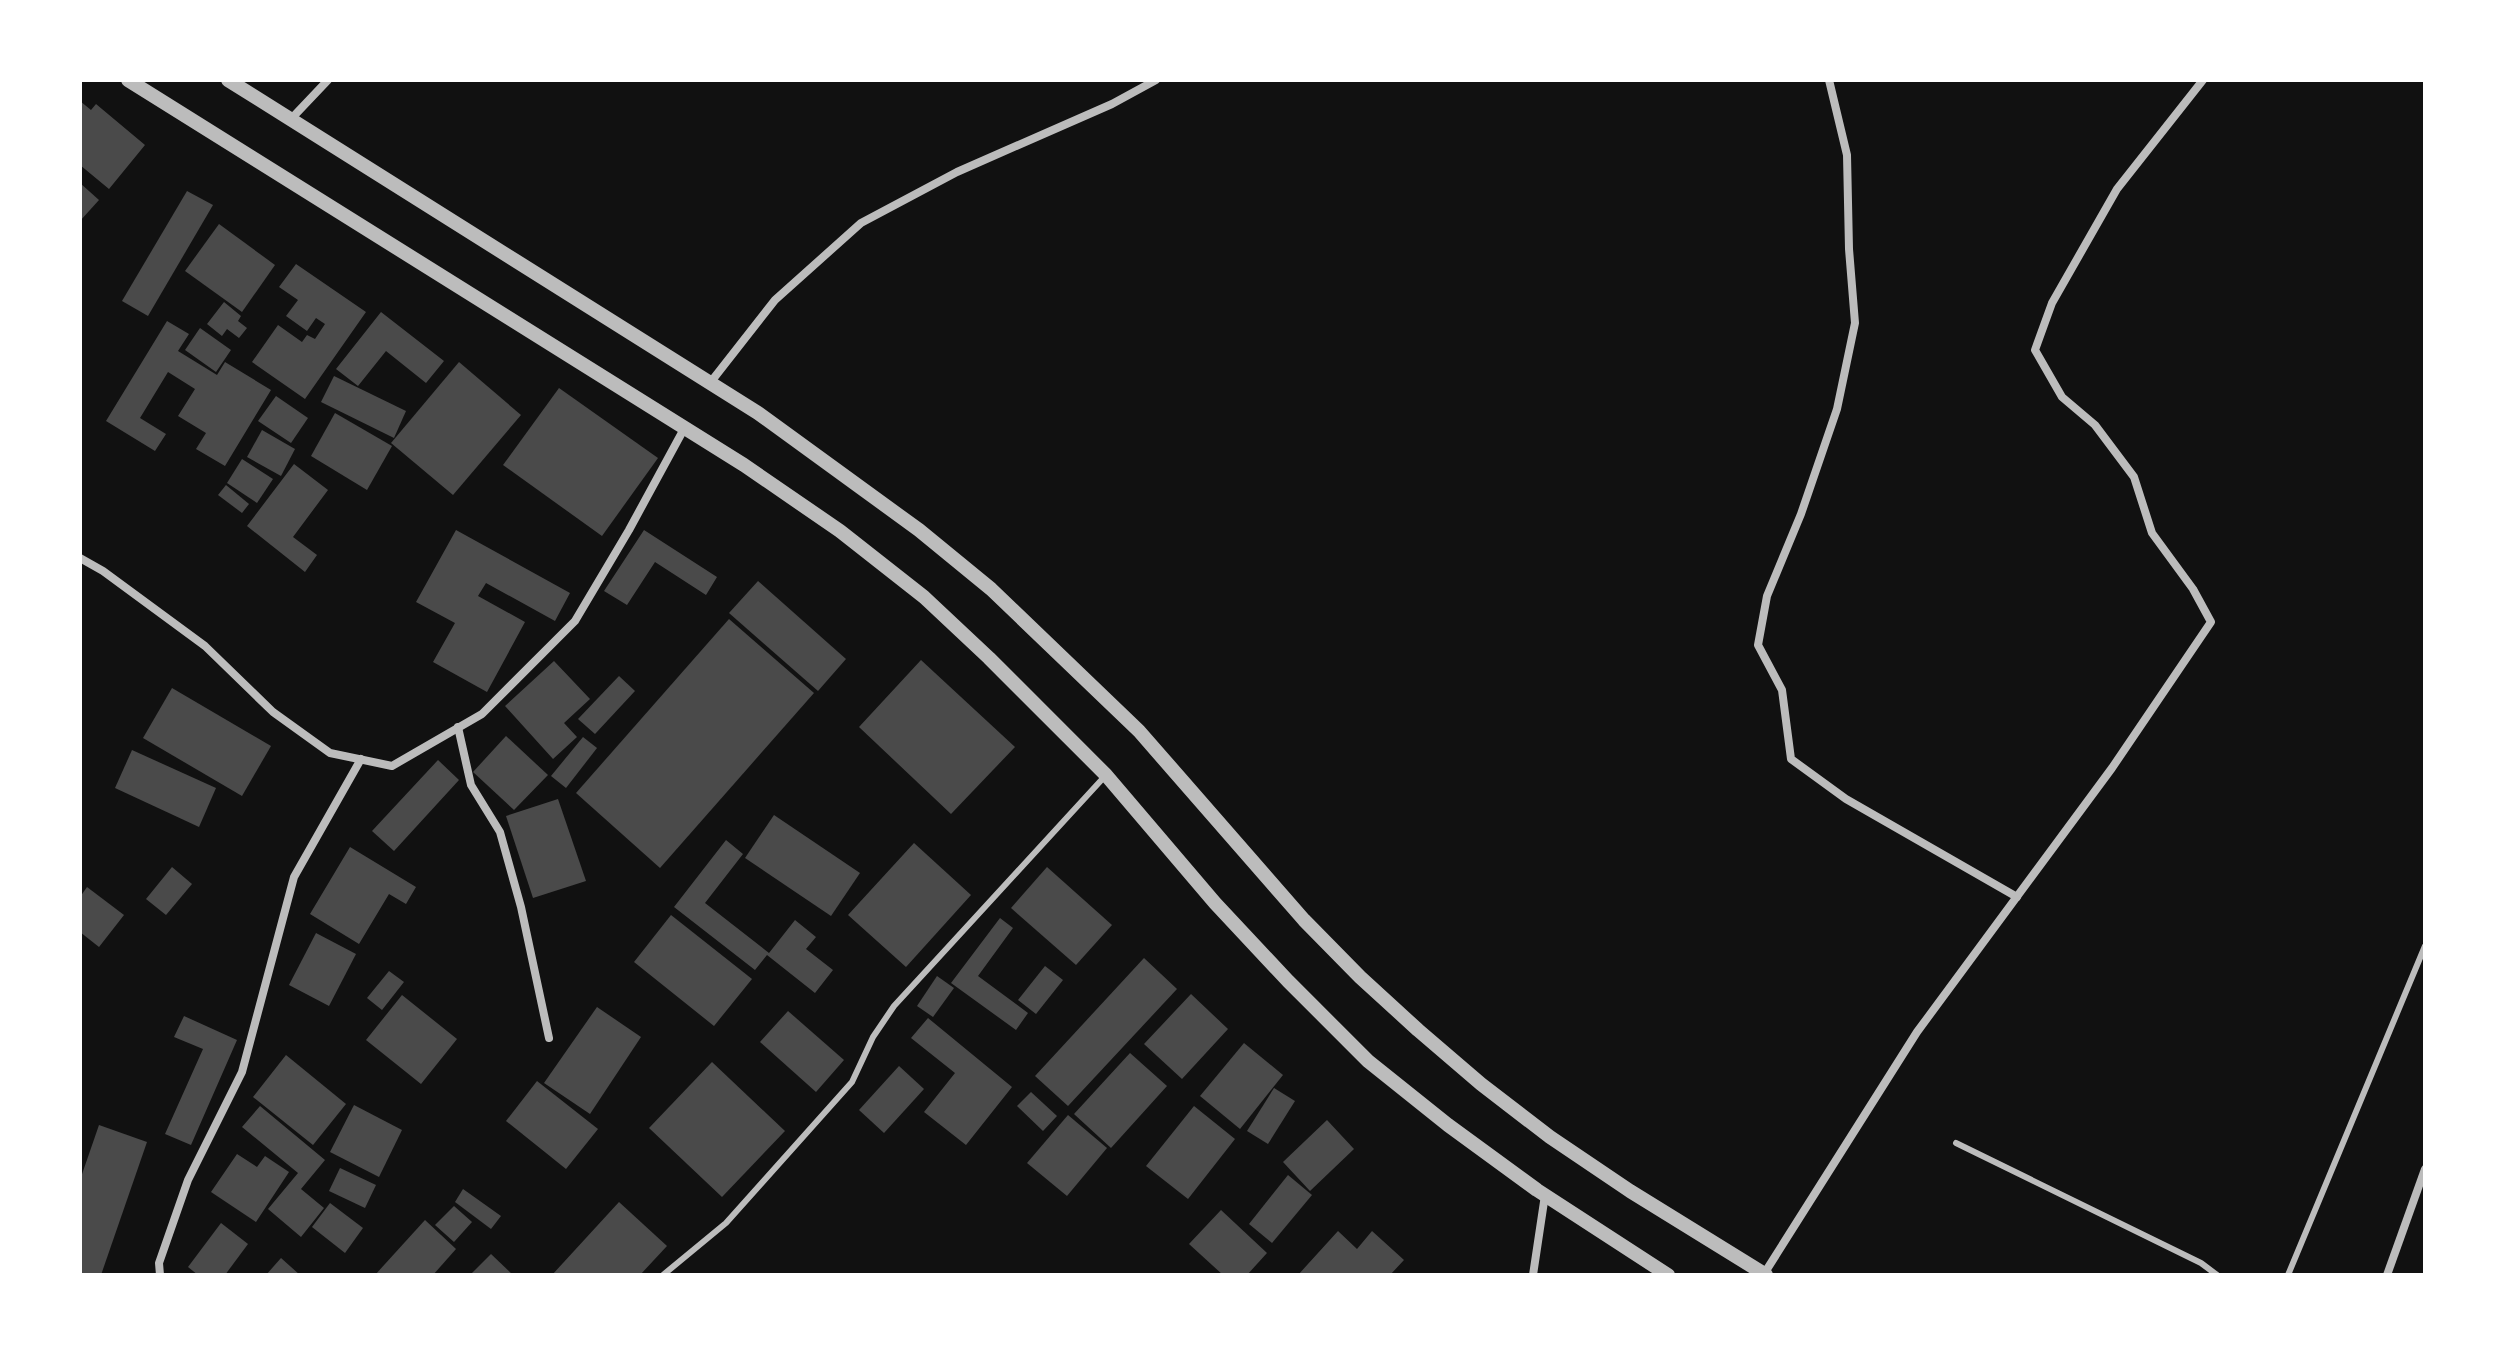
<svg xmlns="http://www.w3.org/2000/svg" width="2505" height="1355" viewBox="0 0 2505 1355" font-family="'PT Sans',sans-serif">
  <rect width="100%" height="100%" fill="#111"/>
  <g fill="#4a4a4a">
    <polygon points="80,101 91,110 96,104 145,145 109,189 80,165"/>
    <polygon points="80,183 99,200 80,221"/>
    <polygon points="187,191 213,205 148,316 122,301"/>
    <polygon points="219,224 275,265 242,312 185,271"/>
    <polygon points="296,264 366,312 305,399 252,362 278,325 302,342 307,335 315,339 325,324 316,318 307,331 286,316 298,300 279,287"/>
    <polygon points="224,302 241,316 238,321 247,328 239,338 227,329 222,336 207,324"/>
    <polygon points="381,312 444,361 426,383 386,351 358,386 336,369"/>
    <polygon points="167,321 189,334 178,351 217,375 225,362 271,390 225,466 196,449 206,433 178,416 195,389 168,372 140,418 166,434 155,451 106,421"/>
    <polygon points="200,328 231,350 216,372 185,350"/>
    <polygon points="459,362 521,415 453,495 391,443"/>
    <polygon points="334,376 406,411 394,438 321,402"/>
    <polygon points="559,388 658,458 602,536 503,465"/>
    <polygon points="276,396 308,418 291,443 258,421"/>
    <polygon points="335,413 392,446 367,490 311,456"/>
    <polygon points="262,430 295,449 281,476 247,457"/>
    <polygon points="242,459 273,479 257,503 227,483"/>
    <polygon points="294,464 328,490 293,537 317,555 305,572 247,526"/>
    <polygon points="226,485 249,504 242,513 218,495"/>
    <polygon points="456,530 570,593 555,621 486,583 478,596 525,622 487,692 433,662 455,623 416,602"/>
    <polygon points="644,530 717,577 706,595 655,562 627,605 604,591"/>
    <polygon points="758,581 846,659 818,691 729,613"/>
    <polygon points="729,619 814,693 660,868 576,793"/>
    <polygon points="921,660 1015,747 951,814 859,727"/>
    <polygon points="554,661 590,699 564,723 577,737 553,759 505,706"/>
    <polygon points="619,676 635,691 595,734 578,719"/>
    <polygon points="172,688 271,746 242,796 143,738"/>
    <polygon points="506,736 548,775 514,810 473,772"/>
    <polygon points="583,737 597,748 566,788 551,776"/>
    <polygon points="132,750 216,788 199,827 115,788"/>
    <polygon points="438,760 459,780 394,851 372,831"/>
    <polygon points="558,799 586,881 533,898 506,816"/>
    <polygon points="774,815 860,873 831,916 745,858"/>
    <polygon points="726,840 743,854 705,903 769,953 795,920 816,937 806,949 833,970 815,993 767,955 755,970 674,907"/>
    <polygon points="914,843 971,895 906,967 848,915"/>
    <polygon points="350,847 416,887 406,904 389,894 359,944 310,914"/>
    <polygon points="172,867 192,884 166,915 146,899"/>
    <polygon points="1047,867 1112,925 1076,965 1011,908"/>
    <polygon points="87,887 124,915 99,947 80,932 80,897"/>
    <polygon points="671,915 752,979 714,1026 634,962"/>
    <polygon points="1000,918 1013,928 978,976 1028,1013 1016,1030 951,983"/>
    <polygon points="316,933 356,954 329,1006 289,985"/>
    <polygon points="1144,958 1177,989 1068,1106 1035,1076"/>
    <polygon points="1045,966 1063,980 1036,1014 1018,1000"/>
    <polygon points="389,971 404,982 382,1010 367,998"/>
    <polygon points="937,976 954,988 933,1017 917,1006"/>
    <polygon points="1191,994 1228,1029 1182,1079 1144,1044"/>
    <polygon points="402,995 457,1039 421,1084 366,1040"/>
    <polygon points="597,1007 641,1037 590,1114 544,1083"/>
    <polygon points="788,1011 844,1060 816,1092 760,1042"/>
    <polygon points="184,1016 237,1040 191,1145 165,1134 203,1049 174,1037"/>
    <polygon points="928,1018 1012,1087 966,1145 924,1112 955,1073 911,1038"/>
    <polygon points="1244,1043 1283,1075 1240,1129 1200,1096"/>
    <polygon points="1130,1053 1167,1086 1111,1148 1074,1114"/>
    <polygon points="286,1055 346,1104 313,1145 253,1097"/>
    <polygon points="712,1062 785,1131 722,1197 649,1128"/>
    <polygon points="899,1066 924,1089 884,1133 859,1110"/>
    <polygon points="537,1081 598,1129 566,1169 506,1121"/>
    <polygon points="1274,1088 1295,1101 1268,1144 1247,1131"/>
    <polygon points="1031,1092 1057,1116 1043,1131 1017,1106"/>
    <polygon points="354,1105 402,1130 379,1177 330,1152"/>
    <polygon points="260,1106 325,1160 301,1189 324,1208 301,1237 268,1209 298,1173 242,1127"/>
    <polygon points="1194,1106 1235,1139 1188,1199 1146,1166"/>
    <polygon points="1068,1115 1107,1148 1067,1196 1027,1163"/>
    <polygon points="1327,1120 1354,1149 1310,1191 1283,1162"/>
    <polygon points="99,1125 147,1142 101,1275 80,1275 80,1180"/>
    <polygon points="237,1154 257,1167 265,1156 289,1172 256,1222 211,1192"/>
    <polygon points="340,1168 376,1185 365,1208 329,1191"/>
    <polygon points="1288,1175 1312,1195 1272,1243 1249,1224"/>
    <polygon points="463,1189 501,1216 491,1229 455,1202"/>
    <polygon points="619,1202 667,1246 640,1275 552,1275"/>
    <polygon points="330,1203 363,1228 345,1253 312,1227"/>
    <polygon points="454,1206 472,1222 454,1242 435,1225"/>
    <polygon points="1221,1210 1267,1253 1247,1275 1223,1275 1189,1244"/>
    <polygon points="425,1220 456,1249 433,1275 375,1275"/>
    <polygon points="221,1223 248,1244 225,1275 198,1275 188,1267"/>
    <polygon points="1338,1231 1357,1249 1372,1231 1404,1260 1390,1275 1298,1275"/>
    <polygon points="491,1254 513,1275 470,1275"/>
    <polygon points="281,1258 300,1275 266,1275"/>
  </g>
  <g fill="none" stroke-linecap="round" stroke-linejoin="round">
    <g stroke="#bcbcbc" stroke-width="6">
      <polyline points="1956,1143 2201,1263 2217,1275"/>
      <polyline points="663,1275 726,1223 852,1082 873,1037 894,1006 1106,775"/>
      <polyline points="2288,1275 2425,946"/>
    </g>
    <g stroke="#bcbcbc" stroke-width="8">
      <polyline points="1829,80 1847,155 1849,249 1855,323 1837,409 1801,514 1767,596 1758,645 1782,690 1791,759 1846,799 2017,897"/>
      <polyline points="291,119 328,80"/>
      <polyline points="710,383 775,300 861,223 957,172 1112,104 1156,80"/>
      <polyline points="80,558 103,571 205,646 273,712 330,753 392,766 482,714 575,621 629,530 685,427"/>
      <polyline points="458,727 471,785 500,832 521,907 549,1038"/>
      <polyline points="1764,1274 1917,1032 2112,768 2211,622 2193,589 2152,533 2134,477 2095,425 2062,397 2035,350 2052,303 2117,189 2203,80"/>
      <polyline points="160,1275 159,1263 188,1180 242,1072 294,877 361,759"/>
      <polyline points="1533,1275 1545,1195"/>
      <polyline points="2387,1275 2425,1169"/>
    </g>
    <g stroke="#bcbcbc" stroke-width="14">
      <polyline points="128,80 744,465 840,531 924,597 989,658 1106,775 1215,903 1288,981 1368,1061 1448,1125 1537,1190 1668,1275"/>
      <polyline points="228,80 758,413 919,530 991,589 1139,731 1304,920 1360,977 1418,1030 1481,1084 1550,1137 1630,1191 1766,1275"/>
    </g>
  </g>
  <rect width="2505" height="1355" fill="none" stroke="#ffffff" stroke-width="164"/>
</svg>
